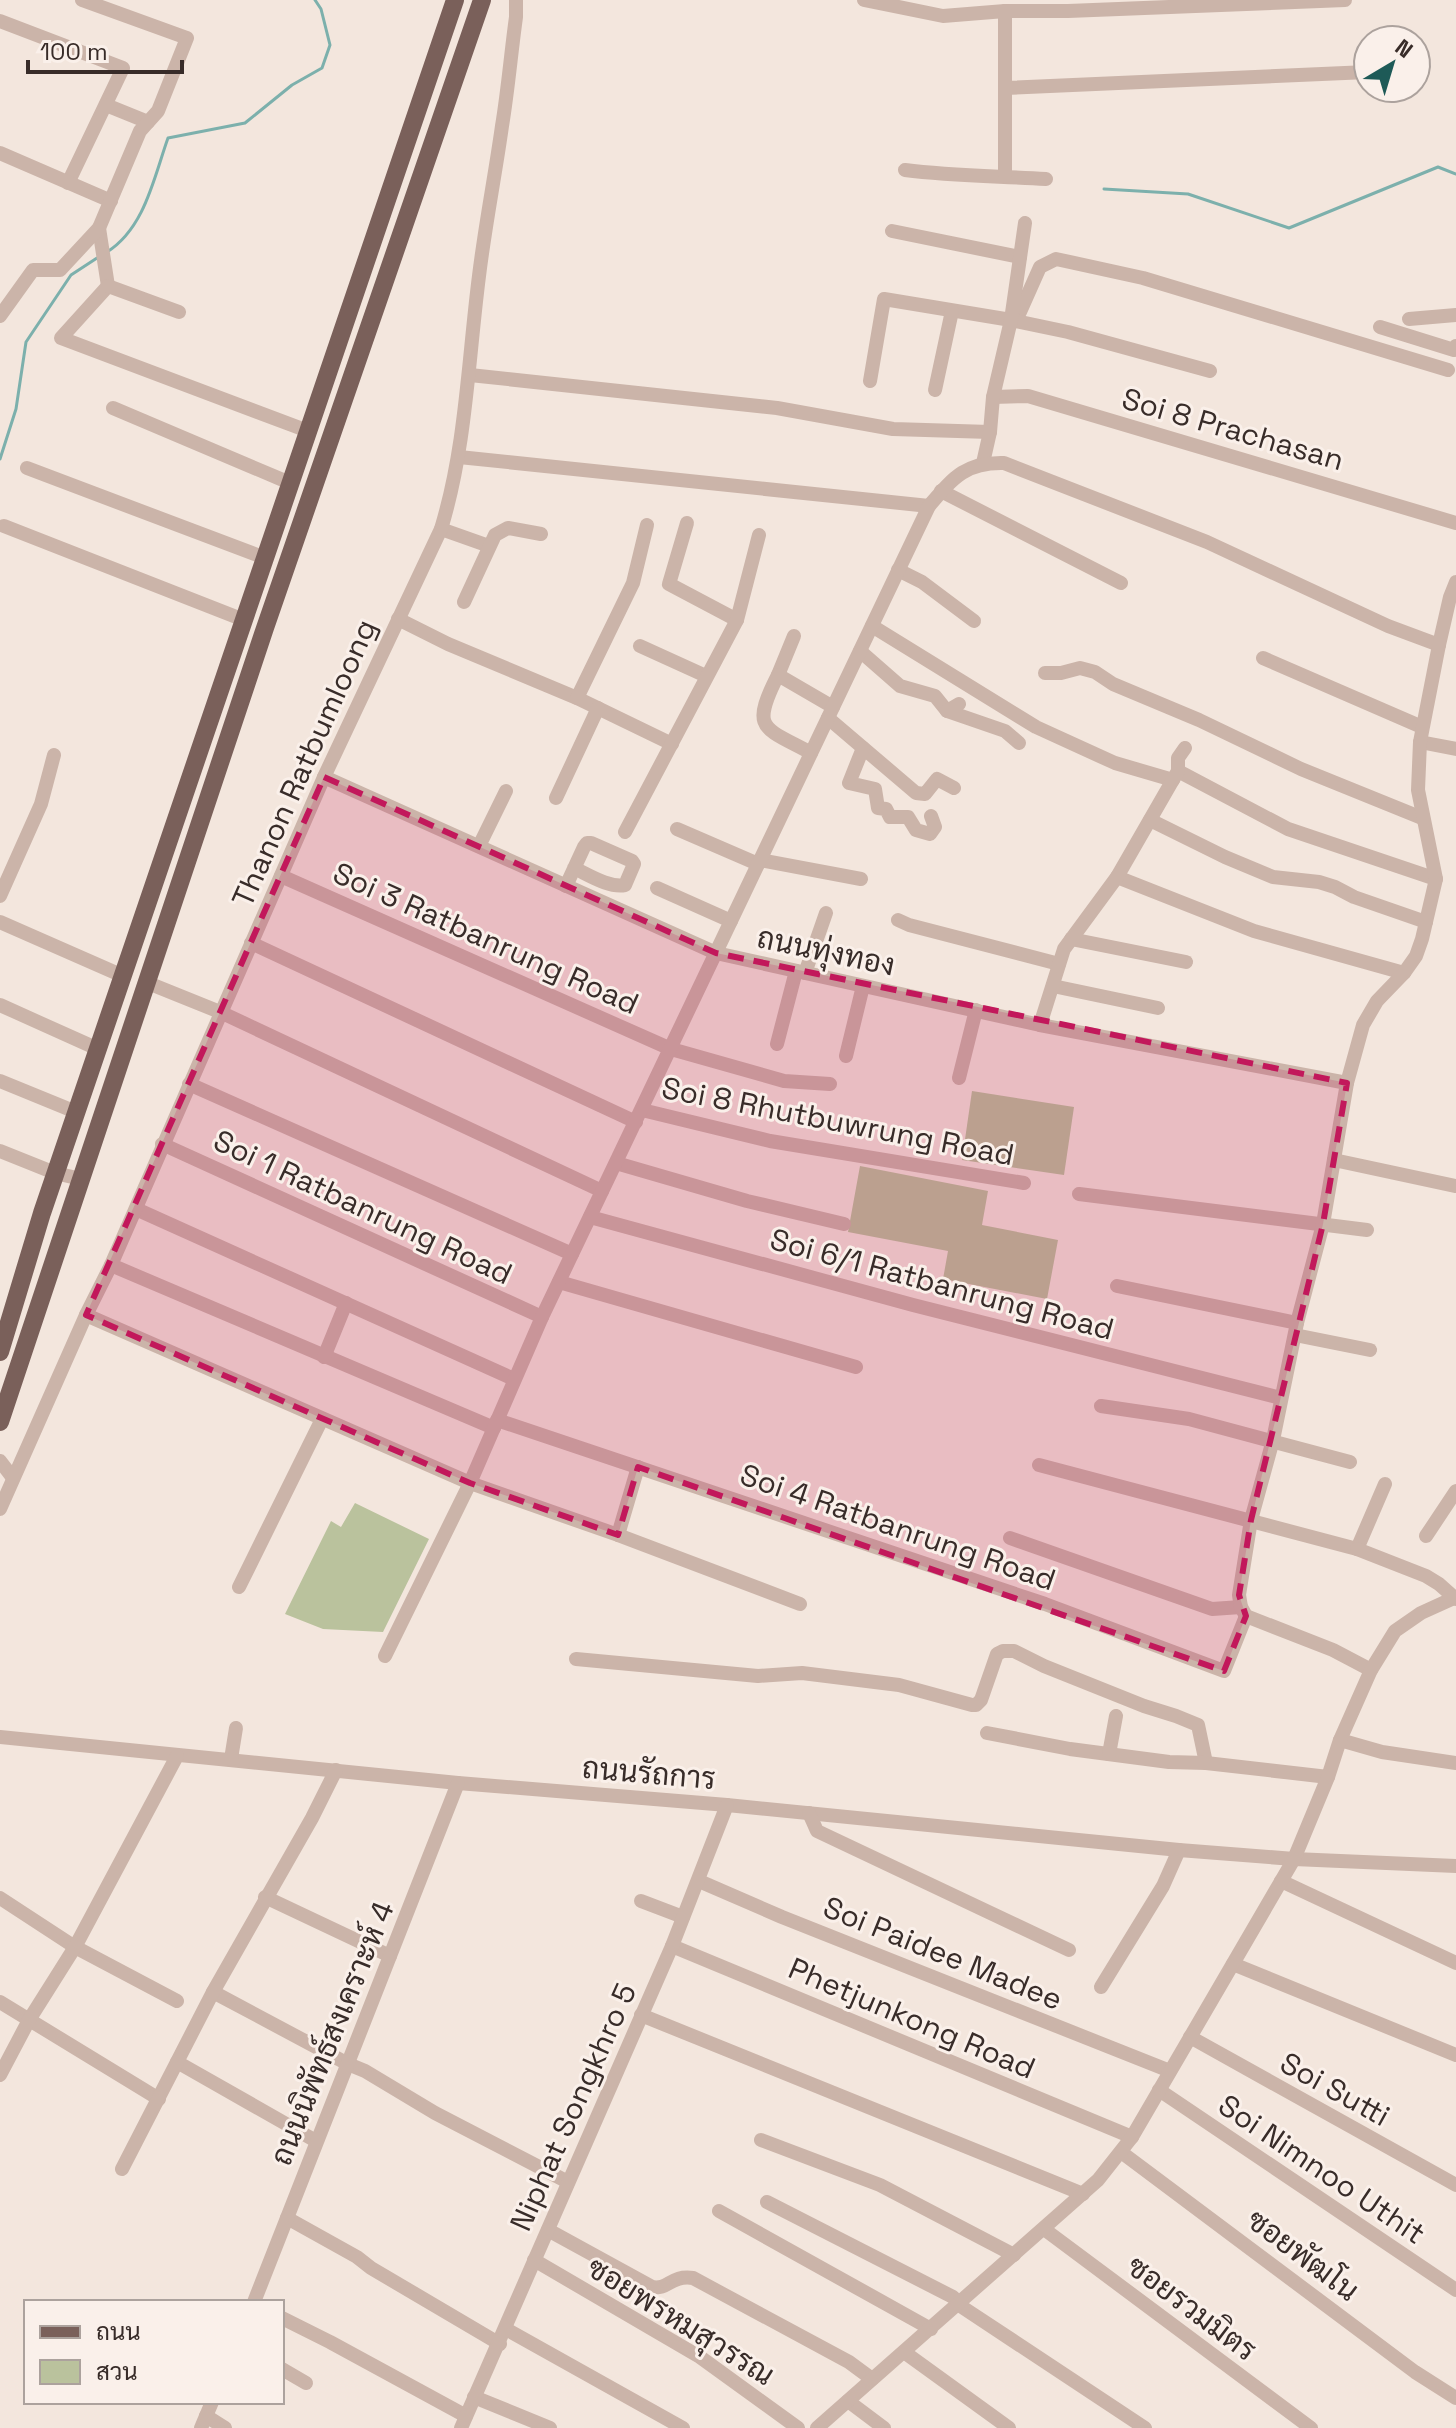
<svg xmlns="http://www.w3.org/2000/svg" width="1456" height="2428" viewBox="0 0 1456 2428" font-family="'Space Grotesk',Sarabun,sans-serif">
  <rect width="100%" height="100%" fill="#f3e6dd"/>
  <g fill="#bac29d">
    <polygon points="972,1091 1074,1107 1064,1175 962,1160"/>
    <polygon points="860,1166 988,1191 982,1225 1058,1240 1047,1299 943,1279 948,1251 848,1232"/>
    <polygon points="355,1503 429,1539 383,1632 323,1629 285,1614 331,1521 341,1527"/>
  </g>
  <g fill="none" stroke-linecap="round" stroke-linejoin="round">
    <g stroke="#7cb0ac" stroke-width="3">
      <polyline points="1104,189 1188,194 1289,228 1438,167 1456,174"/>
      <path d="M107,252C145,228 154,177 168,138L245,123L292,85L322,68L330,45L321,9L315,0"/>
      <polyline points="0,459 16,409 26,342 71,275 97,258"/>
    </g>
    <g stroke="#cbb4a9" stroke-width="14">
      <polyline points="864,0 943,16 1005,11 1068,11 1345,0"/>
      <polyline points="0,21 123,68 68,183"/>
      <polyline points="1005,88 1368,72"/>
      <polyline points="106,105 148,122"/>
      <polyline points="0,153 111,201"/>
      <path d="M905,170C952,176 999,176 1046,179"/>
      <polyline points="1005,176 1005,11"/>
      <polyline points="99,228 108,286"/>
      <polyline points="892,231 1020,257"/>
      <polyline points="108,286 61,338 308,431"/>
      <polyline points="108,286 179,312"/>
      <polyline points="0,316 33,270 60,270 99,228 140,131 158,111 187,38 82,0"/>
      <polyline points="1409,319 1456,315"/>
      <polyline points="1011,320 1020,312 1040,267 1056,259 1143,278 1448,370"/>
      <polyline points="1380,327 1454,350 1456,346"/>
      <polyline points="470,375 777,408 893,429 990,432"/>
      <polyline points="870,381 884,299 1011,320 1068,332 1210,371"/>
      <polyline points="935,390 952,311"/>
      <polyline points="993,397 1028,396 1456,523"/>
      <polyline points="113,408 290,483"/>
      <polyline points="459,457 929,506"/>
      <polyline points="983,463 990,432 993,397 1011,320 1025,223"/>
      <polyline points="27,468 265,558"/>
      <polyline points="941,491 1121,583"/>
      <polyline points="687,523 669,584 737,620"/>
      <polyline points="4,526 244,620"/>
      <polyline points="441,529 489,546"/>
      <polyline points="898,570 922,582 974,621"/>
      <polyline points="464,602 495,535 508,528 541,534"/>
      <polyline points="398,619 448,644 577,698 672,744"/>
      <polyline points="872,626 1036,727 1115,763 1173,780"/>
      <polyline points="640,646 706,676"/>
      <polyline points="860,651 900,686 935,696 947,711"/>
      <polyline points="1263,658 1422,727"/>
      <polyline points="1045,673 1061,673 1080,668 1095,672 1113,684 1199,720 1301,769 1422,818"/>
      <polyline points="778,675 794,636"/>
      <polyline points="577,698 633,583 647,525"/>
      <polyline points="959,704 947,711 1005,731 1019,743"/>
      <polyline points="828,718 916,793 925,794 937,779 954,788"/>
      <polyline points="1420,742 1456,749"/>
      <polyline points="863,748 849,783 875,789 878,808 886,809 890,817 908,817 916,830 930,834 935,827 931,816"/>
      <path d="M811,753C763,727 750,730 778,675L833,707"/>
      <polyline points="1178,771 1288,829 1436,879"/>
      <polyline points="324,777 716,953 1040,1025 1347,1083"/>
      <polyline points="556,798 598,708"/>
      <polyline points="1150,820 1225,857 1273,877 1319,882 1335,887 1354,897 1426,922"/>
      <polyline points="677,829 758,864"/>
      <polyline points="625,832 737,620 759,535"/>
      <polyline points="479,846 506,791"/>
      <polyline points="760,860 861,879"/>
      <polyline points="281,876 671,1049 784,1081 830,1084"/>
      <polyline points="1117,877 1254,931 1404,973"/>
      <path d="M566,886L584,847L587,843H591L632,861L634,864L625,885C609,888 589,875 574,868"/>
      <polyline points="657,888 731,921"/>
      <polyline points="0,896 41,804 54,755"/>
      <polyline points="898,920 909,925 1059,964"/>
      <polyline points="0,922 123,976"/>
      <polyline points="1071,939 1186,962"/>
      <polyline points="251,943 636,1122"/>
      <polyline points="805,973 826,913"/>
      <polyline points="148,983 220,1012 602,1191"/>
      <polyline points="1053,986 1158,1008"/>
      <polyline points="0,1005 98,1049"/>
      <polyline points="1040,1025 1064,949 1117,877 1178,771 1178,758 1185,748"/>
      <polyline points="777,1044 796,971"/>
      <polyline points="846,1056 863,986"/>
      <polyline points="959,1078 976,1010"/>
      <polyline points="0,1081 76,1112"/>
      <polyline points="189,1084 572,1254"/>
      <polyline points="642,1110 770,1141 1024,1183"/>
      <polyline points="162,1144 542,1317"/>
      <polyline points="0,1151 55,1173 81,1179"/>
      <polyline points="1334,1160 1455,1186"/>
      <polyline points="616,1163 747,1201 844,1224"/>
      <polyline points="1079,1194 1367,1230"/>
      <polyline points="136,1209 514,1379"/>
      <polyline points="590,1217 913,1305 1281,1398"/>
      <polyline points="111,1265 494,1428"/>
      <polyline points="559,1282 856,1367"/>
      <polyline points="1117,1286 1297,1323"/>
      <polyline points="86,1315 470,1483 618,1535 800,1604"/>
      <polyline points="1295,1335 1370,1350"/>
      <polyline points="324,1357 346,1303"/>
      <polyline points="1101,1406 1189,1419 1350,1462"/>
      <polyline points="497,1420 1045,1604 1224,1671 1246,1616"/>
      <polyline points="0,1461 13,1478"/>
      <polyline points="1039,1465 1357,1549 1385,1484"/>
      <path d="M0,1509L86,1315L111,1265L324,777L441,529C466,447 468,362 479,276C485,226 495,176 502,126C508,90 511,53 516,17V0"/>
      <polyline points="618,1535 638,1467"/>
      <polyline points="1426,1536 1456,1491"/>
      <polyline points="1010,1538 1212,1609 1241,1607"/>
      <polyline points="1357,1549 1426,1576 1439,1584 1456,1599"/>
      <polyline points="239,1587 322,1419"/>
      <path d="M385,1656L470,1483L542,1317L929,506C953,478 965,462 1004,463L1207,542L1388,626L1439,645"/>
      <polyline points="576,1659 758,1676 802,1673 899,1685 972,1705 976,1705 981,1700 997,1654 1003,1651 1014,1651 1044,1666 1144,1706 1176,1716 1198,1725 1206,1763"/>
      <polyline points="1371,1670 1333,1650 1246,1616 1241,1607 1239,1595 1251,1520 1273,1440 1297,1323 1323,1224 1347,1083 1363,1025 1377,1001 1404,973 1416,956 1422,939 1436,879 1418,790 1420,742 1439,645 1450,597 1456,582"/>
      <polyline points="987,1733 1070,1749 1169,1762 1206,1763 1328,1777"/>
      <polyline points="0,1737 458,1783 727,1805 1179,1850 1294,1859 1456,1866"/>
      <polyline points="1340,1740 1382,1752 1456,1763"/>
      <polyline points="1109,1754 1116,1716"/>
      <polyline points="231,1759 236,1728"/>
      <polyline points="809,1813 817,1831 1069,1950"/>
      <polyline points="699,1881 782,1917 1170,2071"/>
      <polyline points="1281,1881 1456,1963"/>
      <polyline points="265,1897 390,1956"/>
      <polyline points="0,1898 75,1947 177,2001"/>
      <polyline points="641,1901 683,1917"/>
      <polyline points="672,1946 1132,2137"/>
      <polyline points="1233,1964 1456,2055"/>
      <polyline points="1101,1987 1163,1886 1179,1850"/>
      <polyline points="213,1992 348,2064 365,2071 435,2113 568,2182"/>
      <polyline points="0,2002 159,2099"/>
      <polyline points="641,2015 1083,2194"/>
      <polyline points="1190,2037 1456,2185"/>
      <polyline points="177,2062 316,2141"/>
      <polyline points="0,2075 29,2020 75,1947 177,1756"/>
      <polyline points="1159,2090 1456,2290"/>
      <polyline points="761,2140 880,2185 1014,2255"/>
      <polyline points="1121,2152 1415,2372 1456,2398"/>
      <polyline points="122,2169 213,1992 312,1818 336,1770"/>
      <polyline points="767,2202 953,2297 959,2305 1145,2428"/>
      <polyline points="719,2211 931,2329"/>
      <polyline points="287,2218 357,2257 371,2268 500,2344"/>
      <polyline points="1044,2229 1311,2428"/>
      <path d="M548,2230L652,2287C669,2290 670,2275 693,2278L849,2362L872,2379"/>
      <polyline points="534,2260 700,2357 798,2428"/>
      <polyline points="254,2302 458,1783"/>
      <polyline points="282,2318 330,2342 466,2416"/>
      <polyline points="506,2329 683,2428"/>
      <polyline points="904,2352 1009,2428"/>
      <polyline points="282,2369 306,2383"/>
      <polyline points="474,2397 550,2428"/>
      <polyline points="848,2401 884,2428"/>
      <polyline points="206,2416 225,2428"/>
      <polyline points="201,2428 212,2402"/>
      <polyline points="461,2428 672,1946 727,1805"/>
      <polyline points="817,2428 1098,2180 1132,2137 1294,1859 1328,1777 1340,1740 1371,1670 1395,1631 1421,1613 1456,1597"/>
    </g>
    <g stroke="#7a605a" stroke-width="18">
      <polyline points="0,1352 42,1213 455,0"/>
      <polyline points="0,1422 265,628 482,0"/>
    </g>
  </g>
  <path fill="#c2185b" fill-opacity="0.2" stroke="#c2185b" stroke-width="6" stroke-dasharray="16 10" stroke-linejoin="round" d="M324,777L716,953L1347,1083L1323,1224L1251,1520L1239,1595L1246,1616L1224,1671L638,1467L618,1535L470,1483L86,1315Z"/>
  <g text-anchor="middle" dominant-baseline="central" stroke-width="6" stroke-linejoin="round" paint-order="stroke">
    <g font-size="30" fill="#382c29" stroke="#faf0ea">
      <text transform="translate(1233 429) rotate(16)">Soi 8 Prachasan</text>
      <text transform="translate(304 763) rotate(-66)">Thanon Ratbumloong</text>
      <text transform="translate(486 938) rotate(24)">Soi 3 Ratbanrung Road</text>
      <text transform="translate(826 951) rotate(12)">ถนนทุ่งทอง</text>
      <text transform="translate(838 1121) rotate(11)">Soi 8 Rhutbuwrung Road</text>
      <text transform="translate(363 1207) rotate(25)">Soi 1 Ratbanrung Road</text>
      <text transform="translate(942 1284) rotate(15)">Soi 6/1 Ratbanrung Road</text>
      <text transform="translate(898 1527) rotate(19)">Soi 4 Ratbanrung Road</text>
      <text transform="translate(649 1773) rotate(5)">ถนนรัถการ</text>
      <text transform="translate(943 1953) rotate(22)">Soi Paidee Madee</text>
      <text transform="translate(912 2018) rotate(23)">Phetjunkong Road</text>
      <text transform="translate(332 2033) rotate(-68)">ถนนนิพัทธ์สงเคราะห์ 4</text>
      <text transform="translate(1335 2089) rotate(29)">Soi Sutti</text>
      <text transform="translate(573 2107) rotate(-66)">Niphat Songkhro 5</text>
      <text transform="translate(1322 2169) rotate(34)">Soi Nimnoo Uthit</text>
      <text transform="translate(1303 2255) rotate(37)">ซอยพัฒโน</text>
      <text transform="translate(1192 2308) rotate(37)">ซอยรวมมิตร</text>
      <text transform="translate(681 2321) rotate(32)">ซอยพรหมสุวรรณ</text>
    </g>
  </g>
  <rect x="24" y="2300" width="260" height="104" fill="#faf0ea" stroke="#aca29d" stroke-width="2"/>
  <rect x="40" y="2326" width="40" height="12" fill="#7a605a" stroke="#aca29d" stroke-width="2"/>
  <text x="96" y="2340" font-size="24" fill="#382c29">ถนน</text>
  <rect x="40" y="2360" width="40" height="24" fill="#bac29d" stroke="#aca29d" stroke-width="2"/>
  <text x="96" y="2380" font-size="24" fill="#382c29">สวน</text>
  <g transform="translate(1392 64) rotate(38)"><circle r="38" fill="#faf0ea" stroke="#aca29d" stroke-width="2"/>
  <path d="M0-6L14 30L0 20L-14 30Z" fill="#1e5a57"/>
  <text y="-12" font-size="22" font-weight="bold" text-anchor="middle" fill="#382c29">N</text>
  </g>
  <path d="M28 60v12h154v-12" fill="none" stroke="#382c29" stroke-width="4"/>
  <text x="40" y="60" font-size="24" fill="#382c29" stroke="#faf0ea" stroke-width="6" paint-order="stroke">100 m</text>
</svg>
